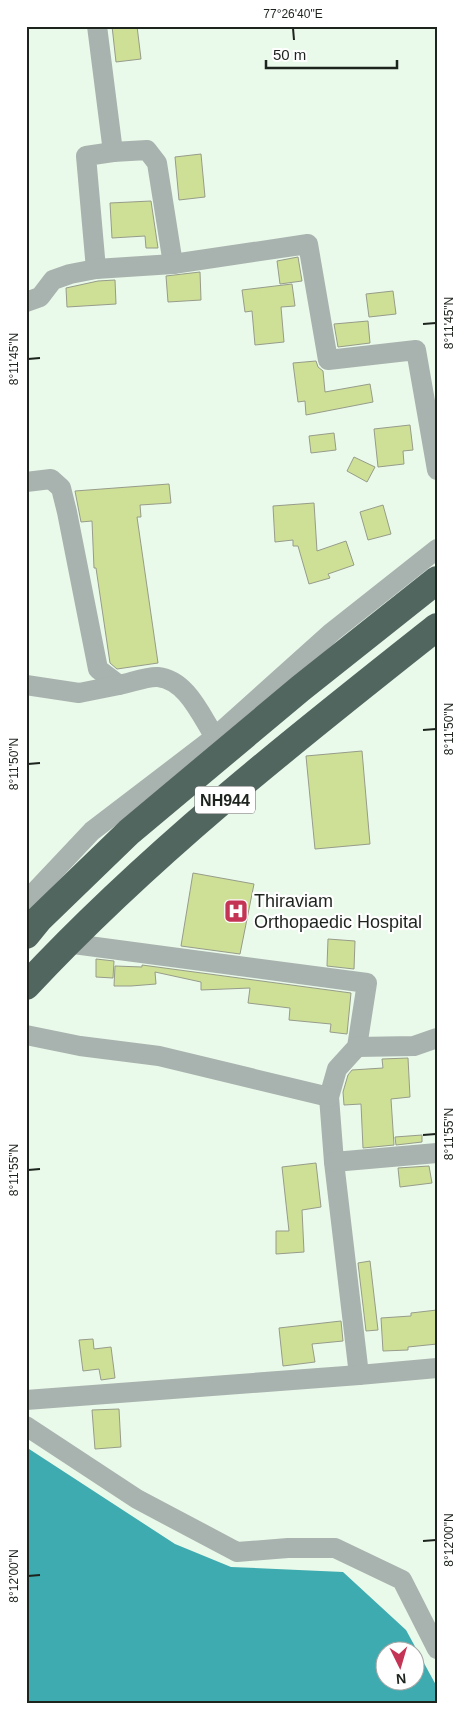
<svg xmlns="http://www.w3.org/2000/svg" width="463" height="1729" viewBox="0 0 463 1729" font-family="Arial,sans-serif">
  <rect width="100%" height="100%" fill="#e9f9ea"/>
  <path fill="#3dabb0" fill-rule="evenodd" d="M26,1447L175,1544L231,1567L343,1572L406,1630L437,1687V1703H26ZM386,1652H416V1682H386Z"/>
  <g fill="#cee096" stroke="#979c8a">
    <polygon points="112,26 137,26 141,59 116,62"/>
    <polygon points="201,154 205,197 179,200 175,157"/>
    <polygon points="151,201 158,248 146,248 145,236 112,238 110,203"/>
    <polygon points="298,257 302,281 280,284 277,261"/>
    <polygon points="200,272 201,300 168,302 166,276"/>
    <polygon points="115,280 116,304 67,307 66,288 98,281"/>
    <polygon points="292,284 295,306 281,307 284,342 255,345 252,311 245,312 242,290"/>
    <polygon points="393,291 396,314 369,317 366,294"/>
    <polygon points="368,321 370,343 338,347 334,324"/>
    <polygon points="316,361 318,367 323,371 325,392 370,384 373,402 306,415 305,401 298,402 293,363"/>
    <polygon points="410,425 413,450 403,451 404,464 378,467 374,429"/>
    <polygon points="334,433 336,450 311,453 309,436"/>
    <polygon points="354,457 375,467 367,482 347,471"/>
    <polygon points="169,484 171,503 140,505 141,517 137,517 158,663 117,669 110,663 96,568 94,568 92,521 81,522 75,491"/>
    <polygon points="314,503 317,551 346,541 354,565 328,574 330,578 309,584 298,546 293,546 293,540 275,542 273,506"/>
    <polygon points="383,505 391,534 368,540 360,512"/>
    <polygon points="362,751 370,844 315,849 306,756"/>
    <polygon points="193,873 254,884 240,954 181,946"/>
    <polygon points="328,939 355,941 354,969 327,966"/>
    <polygon points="96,959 114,961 113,978 96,977"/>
    <polygon points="142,965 351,993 347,1034 330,1032 331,1024 289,1020 290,1008 248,1003 250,988 201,990 201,982 155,972 156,984 131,986 114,986 115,966 142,967"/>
    <polygon points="408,1058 410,1097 391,1099 394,1145 363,1148 361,1104 344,1105 343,1092 348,1075 352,1070 383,1068 382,1059"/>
    <polygon points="422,1135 422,1142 396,1145 395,1137"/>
    <polygon points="316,1163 321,1207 302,1210 304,1252 276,1254 276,1231 289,1231 282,1167"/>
    <polygon points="429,1166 432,1183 400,1187 398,1168"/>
    <polygon points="370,1261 378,1330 366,1331 358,1263"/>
    <polygon points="437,1310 437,1344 408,1347 408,1350 383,1351 381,1318 411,1316 411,1313"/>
    <polygon points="341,1321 343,1341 312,1344 315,1362 283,1366 279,1328"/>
    <polygon points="93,1339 94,1349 111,1347 115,1378 101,1380 99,1369 83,1371 79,1340"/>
    <polygon points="119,1409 121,1447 95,1449 92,1410"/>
  </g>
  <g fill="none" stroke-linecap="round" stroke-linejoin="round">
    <g stroke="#a8b2ae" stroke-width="20">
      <polyline points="113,152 147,150 157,163 173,264"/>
      <polyline points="96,269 86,156 113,152 97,26"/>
      <polyline points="26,302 40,297 53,280 70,274 96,269 173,264 308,244 328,360 416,350 437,470"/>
      <path d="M26,482L51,479L61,488L67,512L98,669L119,685C130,683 148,676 158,677C187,680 201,716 215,737"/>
      <polyline points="26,685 79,693 119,685"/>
      <polyline points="26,901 92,831 215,737 332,632 437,549"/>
      <polyline points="66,943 367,983 357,1047 337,1069 329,1097 334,1162 359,1375"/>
      <polyline points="26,1035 80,1046 159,1056 329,1097"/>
      <polyline points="357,1047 414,1046 437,1038"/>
      <polyline points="334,1162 437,1153"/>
      <polyline points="26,1400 359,1375 437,1368"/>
      <polyline points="26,1426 137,1499 237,1552 288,1548 335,1548 402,1580 437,1649"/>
    </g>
    <g stroke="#526660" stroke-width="28">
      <polyline points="26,935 39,919 129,832 301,688 437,580"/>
      <path d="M26,986C150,853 294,740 437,627"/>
    </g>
  </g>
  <path fill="none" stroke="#1d231d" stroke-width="2" d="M293,28L294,40M423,324L436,323M28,359L40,358M423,730L436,729M28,764L40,763M423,1135L436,1134M28,1170L40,1169M423,1541L436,1540M28,1576L40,1575"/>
  <defs>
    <g id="hospital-square" transform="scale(1.25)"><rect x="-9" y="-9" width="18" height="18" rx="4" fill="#c43454" stroke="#fff"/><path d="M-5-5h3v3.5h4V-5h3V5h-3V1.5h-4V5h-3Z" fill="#fff"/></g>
  </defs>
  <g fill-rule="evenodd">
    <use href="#hospital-square" x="236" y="911"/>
  </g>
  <g text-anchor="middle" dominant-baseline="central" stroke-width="4.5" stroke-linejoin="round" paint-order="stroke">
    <rect fill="#fff" stroke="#616561" stroke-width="1" x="195" y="786.5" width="60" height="27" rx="4"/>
    <g font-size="16" font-weight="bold" fill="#1d231d">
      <text x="225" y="800">NH944</text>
    </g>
    <g font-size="18" fill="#1d231d" stroke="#fff" text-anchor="start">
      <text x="254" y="901">Thiraviam<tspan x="254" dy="21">Orthopaedic Hospital</tspan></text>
    </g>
  </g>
  <rect width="463" height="1729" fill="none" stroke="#ffffff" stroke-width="55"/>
  <g transform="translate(400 1666) rotate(175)"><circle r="24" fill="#ffffff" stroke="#a5a7a5"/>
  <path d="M0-4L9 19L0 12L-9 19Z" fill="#c43454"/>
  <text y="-8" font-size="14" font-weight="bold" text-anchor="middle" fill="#1d231d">N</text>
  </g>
  <path d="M266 60v8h131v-8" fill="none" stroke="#1d231d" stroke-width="2.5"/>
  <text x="273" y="60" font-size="15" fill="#1d231d" stroke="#ffffff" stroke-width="4" paint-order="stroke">50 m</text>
  <rect x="28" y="28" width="408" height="1674" fill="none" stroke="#1d231d" stroke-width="2"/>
  <g font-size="12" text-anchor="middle" fill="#1d231d">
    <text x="293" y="18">77°26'40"E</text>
    <text transform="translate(449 323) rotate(-90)" y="4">8°11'45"N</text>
    <text transform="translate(14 359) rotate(-90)" y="4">8°11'45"N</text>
    <text transform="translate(449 729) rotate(-90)" y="4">8°11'50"N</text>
    <text transform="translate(14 764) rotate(-90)" y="4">8°11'50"N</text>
    <text transform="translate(449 1134) rotate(-90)" y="4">8°11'55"N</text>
    <text transform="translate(14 1170) rotate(-90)" y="4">8°11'55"N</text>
    <text transform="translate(449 1540) rotate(-90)" y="4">8°12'00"N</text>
    <text transform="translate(14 1576) rotate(-90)" y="4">8°12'00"N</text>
  </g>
</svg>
